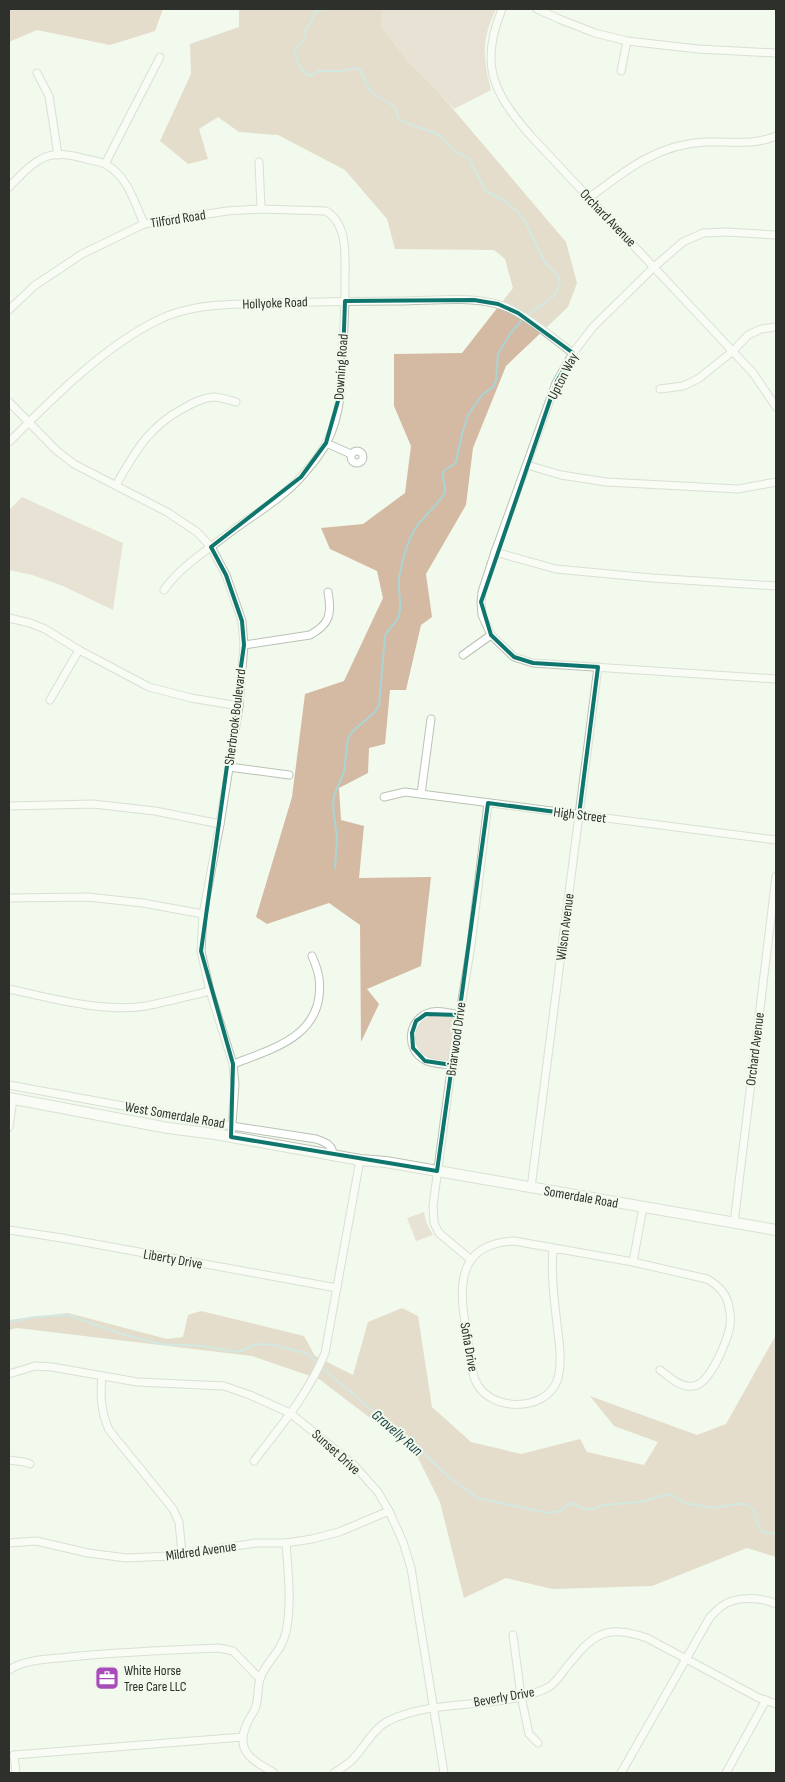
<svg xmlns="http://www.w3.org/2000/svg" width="785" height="1782" viewBox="0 0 785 1782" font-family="'Sofia Sans Condensed',sans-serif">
  <rect width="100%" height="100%" fill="#f2faed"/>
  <g fill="#d9c5b3">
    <path d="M383,9H496C481,40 483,57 491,90L454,109L436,89L409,63L381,26Z"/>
    <polygon points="22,497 123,543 113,610 63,586 32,575 9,570 9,510"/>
    <polygon points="426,1014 459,1015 452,1065 432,1062 417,1054 412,1033"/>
    <polygon points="424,1212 426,1222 433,1235 416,1241 407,1218"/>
  </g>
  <g fill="#d4baa2">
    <polygon points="9,9 163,9 155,31 110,45 37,30 9,42"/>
    <polygon points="239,9 383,9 381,26 409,63 436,89 566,242 577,283 568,307 506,366 473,448 466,505 426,574 432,617 421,625 406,690 390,690 385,744 369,748 368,773 339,788 341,820 364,826 359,878 431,877 421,966 367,989 379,1004 361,1042 360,925 329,903 267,924 256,917 292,797 305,694 344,681 383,598 377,571 330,549 321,528 363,524 405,493 411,446 394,406 394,354 462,353 513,288 505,259 494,250 395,249 387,219 345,170 278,135 239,132 218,117 199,129 208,159 188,164 160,141 191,74 190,44 239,27"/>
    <polygon points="402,1308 418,1316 432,1407 471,1442 521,1454 580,1439 587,1452 644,1465 658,1442 614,1426 590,1396 697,1435 726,1424 776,1335 776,1557 747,1548 652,1586 552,1589 506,1578 464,1598 440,1502 415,1452 319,1379 252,1356 17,1328 9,1330 9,1320 68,1313 167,1339 183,1337 188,1315 201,1311 304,1336 315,1356 353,1375 368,1322"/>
  </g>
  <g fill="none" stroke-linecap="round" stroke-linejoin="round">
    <g stroke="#aad4d6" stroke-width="2">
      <path d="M327,9L316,11C312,18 311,25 305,31V37L295,50C296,61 299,69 309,76L319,71H342L355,68L361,71L370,91L396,108L398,118C410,127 426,128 439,135C447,139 448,147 455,152C460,155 465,155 469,159L486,191L506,202L519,213L525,221L544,261L558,276L560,284L554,296L526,316"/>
      <path d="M335,868L337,838L333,807L334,796L344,772L348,738L353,731L375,712L379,705L385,637C388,627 397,624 399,615C403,600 396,588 400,573C403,558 408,539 417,526C425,515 437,506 444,494C448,486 440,479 444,471C447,467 453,467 456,462L462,434L468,415L482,395L494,386L496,380L498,354L510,334L523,319"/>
      <polyline points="9,1322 35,1317 68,1315 122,1334 161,1344 202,1346 238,1352 257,1344 274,1345 306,1353 318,1363"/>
      <polyline points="321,1367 423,1453 449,1477 478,1498 548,1513 560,1511 571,1503 584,1509 593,1509 604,1505 640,1502 669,1494 674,1496 684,1503 714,1508 735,1504 746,1504 753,1509 759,1527 763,1532 776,1534"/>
    </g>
    <g stroke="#bac2b5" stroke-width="9">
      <g id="street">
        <path d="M502,9C479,65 493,92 530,135L753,373L776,407"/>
        <polyline points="537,9 559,19 595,33 627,41 698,49 776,53"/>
        <polyline points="621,71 627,41"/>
        <polyline points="37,73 49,96 58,155"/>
        <polyline points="259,162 261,209"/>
        <polyline points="105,164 160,57"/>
        <path d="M9,187C20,176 33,161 48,156C59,153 72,155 82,158C89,160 98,161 105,164C127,175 135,203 144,224"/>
        <path d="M589,198C626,170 656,145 704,142C729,141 753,146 776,136"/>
        <polyline points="776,235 726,232 703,233 683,242 654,267 593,327 573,353 556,383 495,552 482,592 481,602 482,615 491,635 514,657 533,663 776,679"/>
        <path d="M9,310L34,286L82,254L144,224L227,211L261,209L326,211C351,226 344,264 345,289C345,308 344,327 343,346C342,379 342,413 327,442C321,454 310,467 302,476C284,497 258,512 236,528C214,545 179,567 164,590"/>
        <polyline points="660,389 683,386 698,379 733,351 748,335 761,329 776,327"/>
        <polyline points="9,402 57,451 74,464 167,512 197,532 211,547 226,575 242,621 244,645 239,706 220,824 203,914 201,951 210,991 233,1064 235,1085 231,1137"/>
        <path d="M9,442C52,399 103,347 158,320C194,302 235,305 273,303C315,302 357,301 398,301C430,301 466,296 497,304C521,310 552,338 573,353"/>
        <polyline points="326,443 351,454"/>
        <circle cx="357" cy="457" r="6"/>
        <polyline points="527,465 561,475 606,482 738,489 776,482"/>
        <path d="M116,485C135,452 149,426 184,408C193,403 202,398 213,397C220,397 229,400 236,402"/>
        <polyline points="495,552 556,569 652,578 776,586"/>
        <polyline points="9,618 30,623 45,629 79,650 149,687 191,698 239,706"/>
        <path d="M244,645L310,635C330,624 332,614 328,592"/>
        <polyline points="463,655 491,635"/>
        <polyline points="50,700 79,650"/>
        <polyline points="229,767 289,775"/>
        <polyline points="421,794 431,719"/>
        <polyline points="384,797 405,792 776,840"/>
        <polyline points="9,806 93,804 155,811 220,824"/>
        <polyline points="9,898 87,897 143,903 203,914"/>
        <path d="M9,989C50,998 104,1013 146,1006C167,1002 189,996 210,991"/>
        <path d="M233,1064C276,1048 326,1034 319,978C318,971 315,963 312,956"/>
        <path d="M452,1065C443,1064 432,1064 425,1060C404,1049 408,1017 432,1012C441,1010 450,1013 459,1015"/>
        <path d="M9,1085L232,1126L316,1139C325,1142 333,1145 333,1155"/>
        <polyline points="9,1127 13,1099"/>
        <polyline points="531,1188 598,667"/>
        <polyline points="734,1223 776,876"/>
        <polyline points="9,1230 62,1238 337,1288"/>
        <path d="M553,1248C551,1274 554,1299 557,1324C559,1342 563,1363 557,1381C545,1412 490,1412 476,1382C471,1372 470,1352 468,1341C460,1295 451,1244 514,1241L633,1262L707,1279C718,1285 727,1294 729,1307C731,1316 731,1326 728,1334C724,1347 709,1385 693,1386C680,1388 670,1377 660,1370"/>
        <polyline points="470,1259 439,1233 434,1223 433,1206 453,1055 471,945 488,803"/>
        <polyline points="633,1262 643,1207"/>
        <polyline points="9,1374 35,1366 52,1367 137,1382 224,1386 250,1395 290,1413 353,1464 378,1492 389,1511 403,1542 411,1568 444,1773"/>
        <path d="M102,1376C100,1396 101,1412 109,1430L173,1509L179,1522L182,1554"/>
        <polyline points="9,1460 24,1462 30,1464"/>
        <path d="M254,1461C280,1427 309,1393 325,1353L360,1160"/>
        <polyline points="9,1543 36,1541 88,1553 127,1558 170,1556 256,1543 286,1543 312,1539 339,1532 389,1511"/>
        <polyline points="513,1635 521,1696 529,1734 538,1743"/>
        <path d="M9,1670C25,1659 50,1659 69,1657C119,1652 168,1650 219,1648L233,1651L260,1679"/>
        <polyline points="14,1755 243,1737"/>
        <polyline points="14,1755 16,1773"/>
        <path d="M273,1772C254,1762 235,1751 246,1726C248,1720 252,1715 255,1709C259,1700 257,1688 260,1679C266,1661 281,1653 286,1632C292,1603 288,1572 286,1543"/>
        <path d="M334,1773C340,1769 347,1765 352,1760C364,1748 373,1729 388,1721C437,1697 499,1711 547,1688C555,1684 560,1676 565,1669C592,1636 603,1623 647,1638L759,1698L776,1704"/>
        <path d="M621,1773L710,1617C714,1614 717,1609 722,1606C736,1596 761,1597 776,1604"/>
        <polyline points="726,1773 766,1700"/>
      </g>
    </g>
    <g stroke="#bac2b5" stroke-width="12">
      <polyline id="secondary" points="9,1098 168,1128 215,1134 360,1160 386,1162 776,1230"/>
    </g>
    <use href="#street" stroke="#fff" stroke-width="7"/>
    <use href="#secondary" stroke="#fff" stroke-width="10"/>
  </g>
  <path d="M0 0H785V1782H0ZM474,300L498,304L518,313L573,353L556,383L481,602L491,635L514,657L533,663L598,667L579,815L488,803L459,1015L426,1014L416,1021L412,1033L413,1048L425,1061L452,1065L437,1171L231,1137L233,1064L201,951L244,645L242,621L226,575L211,547L301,477L326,443L342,387L345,301Z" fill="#f2faed" fill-opacity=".55" fill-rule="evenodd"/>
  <path fill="none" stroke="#0f766e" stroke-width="4" stroke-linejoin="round" d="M474,300L498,304L518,313L573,353L556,383L481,602L491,635L514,657L533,663L598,667L579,815L488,803L459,1015L426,1014L416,1021L412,1033L413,1048L425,1061L452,1065L437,1171L231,1137L233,1064L201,951L244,645L242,621L226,575L211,547L301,477L326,443L342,387L345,301Z"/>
  <defs>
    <g id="office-square" transform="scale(1.25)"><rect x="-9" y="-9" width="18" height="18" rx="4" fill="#a74cb8" stroke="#f2faed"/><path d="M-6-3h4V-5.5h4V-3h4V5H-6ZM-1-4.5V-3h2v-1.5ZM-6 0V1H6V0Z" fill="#fff"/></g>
  </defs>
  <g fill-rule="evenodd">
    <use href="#office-square" x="107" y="1678"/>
  </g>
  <g text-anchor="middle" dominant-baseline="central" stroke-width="4" stroke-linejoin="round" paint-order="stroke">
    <g font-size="14" fill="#2d302b" stroke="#f2faed">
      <text transform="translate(608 218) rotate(46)">Orchard Avenue</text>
      <text transform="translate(178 219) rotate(-9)">Tilford Road</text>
      <text transform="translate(275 303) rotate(-2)">Hollyoke Road</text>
      <text transform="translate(341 367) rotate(-86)">Downing Road</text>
      <text transform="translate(563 376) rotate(-63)">Upton Way</text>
      <text transform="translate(235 717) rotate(-83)">Sherbrook Boulevard</text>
      <text transform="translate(580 815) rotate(7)">High Street</text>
      <text transform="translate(565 927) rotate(-83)">Wilson Avenue</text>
      <text transform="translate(456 1039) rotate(-82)">Briarwood Drive</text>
      <text transform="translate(755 1049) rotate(-83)">Orchard Avenue</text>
      <text transform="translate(175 1115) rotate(10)">West Somerdale Road</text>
      <text transform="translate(581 1197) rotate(10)">Somerdale Road</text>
      <text transform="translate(173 1259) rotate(10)">Liberty Drive</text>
      <text transform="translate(469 1347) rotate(80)">Sofia Drive</text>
      <text transform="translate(336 1452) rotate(42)">Sunset Drive</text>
      <text transform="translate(201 1551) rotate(-8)">Mildred Avenue</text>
      <text transform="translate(504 1697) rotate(-10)">Beverly Drive</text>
    </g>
    <g font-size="14" fill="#2d302b" stroke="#f2faed" text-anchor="start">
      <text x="124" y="1670">White Horse<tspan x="124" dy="16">Tree Care LLC</tspan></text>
    </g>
    <g font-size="15" font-style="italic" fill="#163e40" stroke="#f2faed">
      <text transform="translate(397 1433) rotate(41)">Gravelly Run</text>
    </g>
  </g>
  <rect width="785" height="1782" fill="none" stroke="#2d302b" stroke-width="20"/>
</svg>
